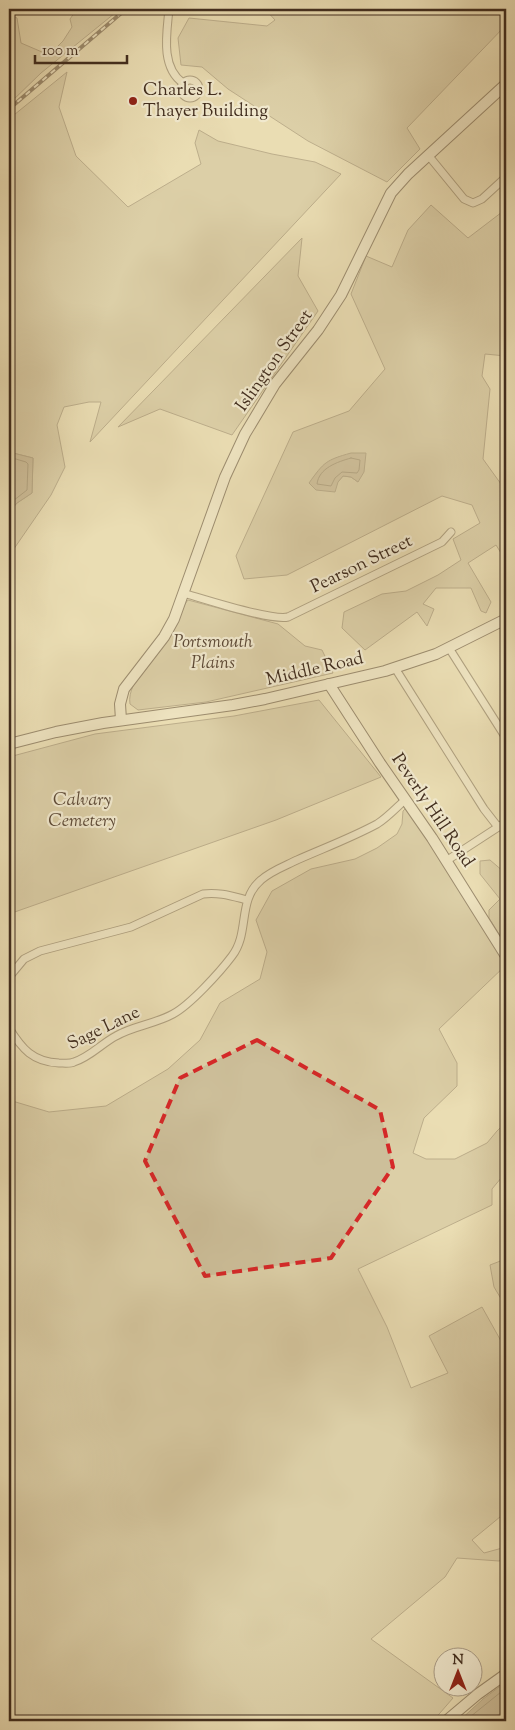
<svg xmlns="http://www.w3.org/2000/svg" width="515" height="1730" viewBox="0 0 515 1730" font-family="'Sorts Mill Goudy',serif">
  <rect width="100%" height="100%" fill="#eaddb3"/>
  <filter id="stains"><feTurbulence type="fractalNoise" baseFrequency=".004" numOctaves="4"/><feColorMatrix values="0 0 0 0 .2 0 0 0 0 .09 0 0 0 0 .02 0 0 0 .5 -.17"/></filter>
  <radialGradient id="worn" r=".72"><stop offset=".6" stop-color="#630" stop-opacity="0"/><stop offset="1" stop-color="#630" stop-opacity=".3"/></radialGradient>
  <g fill="#cdbf9a" stroke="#87765c" fill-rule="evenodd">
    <polygon points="77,9 120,9 41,73 9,104 9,14 17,18 21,43 49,55 63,41 72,27 70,19"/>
    <polygon points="265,9 506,9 506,25 407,128 420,149 387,182 308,141 228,89 202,67 181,65 178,38 189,18 267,26 275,20"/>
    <polygon points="67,72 59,107 76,156 128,207 201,164 195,143 199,130 218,141 272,154 315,162 341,174 90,442 101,402 89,402 64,407 57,425 65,467 51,495 9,556 9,512 17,503 32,493 33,458 9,452 9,119"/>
    <path d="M431,205L468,238L506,209V356L485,354L482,376L490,389L483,459L506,491V561L496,545L468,563L491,602L486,613L481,611L471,588H436L423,604L434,609L427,626L417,612L365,650L342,628L344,612L382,594L406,591L438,575L461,560L453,539L480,523L472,505L442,496L287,575L244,579L236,556L293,432L349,411L385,369L351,294L366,256L392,267L408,230ZM351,453L358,482L351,477L343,476L338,482Z"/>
    <polygon points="302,238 298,276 318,311 232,435 160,409 118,427"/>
    <path d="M188,600L278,624L305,646L322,650L333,673L206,702L138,710L130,704C126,680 161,651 173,631C179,621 180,609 188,600Z"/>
    <polygon points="319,700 381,777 276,820 9,914 9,757 95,734 234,716"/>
    <polygon points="406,808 429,839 506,965 439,1029 457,1063 457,1086 424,1118 413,1153 426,1159 455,1159 487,1143 497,1131 506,1122 506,1172 492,1189 492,1205 358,1269 387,1327 411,1388 448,1373 429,1336 482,1307 501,1341 506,1338 506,1512 472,1540 484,1553 506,1547 506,1558 499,1561 457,1558 445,1577 371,1639 453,1698 433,1721 9,1721 9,1100 49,1112 106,1106 168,1069 200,1040 220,1003 260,979 267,952 256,920 272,891 311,869 355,859 377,848 397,834 402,824 403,811"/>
    <polygon points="490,860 504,872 506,870 506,945 489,918 489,910 500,899 480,874 480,861"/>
    <polygon points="503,1260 506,1264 506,1307 494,1287 490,1265"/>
  </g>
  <g fill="#b1a180" stroke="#847359">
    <polygon points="9,452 33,458 32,493 17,503 9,512"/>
    <path d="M351,453H366L364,472L358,482L351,477L343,476L338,482L335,492L316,490L309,483C324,462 326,460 351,453Z"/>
    <polygon points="506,1682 506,1711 493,1717 489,1721 459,1721 483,1699"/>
  </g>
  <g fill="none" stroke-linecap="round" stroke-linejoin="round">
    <g stroke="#79674f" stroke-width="1">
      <polyline points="9,457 26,462 28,464 27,490 9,504"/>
      <path d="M351,458L360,460L359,470L357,473L342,472L335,478L331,486L317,484C319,468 337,462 351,458Z"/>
      <polyline points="465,1721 506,1688"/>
    </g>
    <g stroke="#6b5943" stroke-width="9">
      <g id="street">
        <path d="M169,9C167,32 160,67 183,83"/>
        <circle cx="190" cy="89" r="9"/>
        <polyline points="428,155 464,199 473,203 482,199 506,177"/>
        <path d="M183,593C204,599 271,621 288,617L442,542L451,532"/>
        <polyline points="449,648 506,738"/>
        <polyline points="395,668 484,809 498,827"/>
        <polyline points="446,861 506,822"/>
        <path d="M9,977L24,959L40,951L131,927L203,894C219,892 231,896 247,900"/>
        <path d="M9,1028C22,1049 33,1062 59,1063C64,1063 70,1064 74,1062C90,1057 101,1044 116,1036C133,1026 155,1024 173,1014C190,1005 220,972 232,956C250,933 237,900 261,880C271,871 285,866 297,860C324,848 351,838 377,824C387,818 397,807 406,799"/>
      </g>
    </g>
    <g stroke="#412d1e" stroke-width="12">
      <g id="secondary">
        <polyline points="329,684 380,763 432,838 506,956"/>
        <polyline points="121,720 120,704 124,689 164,637 174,619 225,477 245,434 275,384 318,330 341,295 391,193 408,174 506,84"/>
        <polyline points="9,744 56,732 103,723 233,705 265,699 385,671 436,654 506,619"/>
        <polyline points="446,1721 478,1694 506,1674"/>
      </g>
    </g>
    <use href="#street" stroke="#f1e9ce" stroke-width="7"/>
    <use href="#secondary" stroke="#f1e9ce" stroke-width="10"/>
    <g stroke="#412d1e" stroke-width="4">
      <polyline id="rail" points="9,109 126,9"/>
    </g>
    <use href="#rail" stroke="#f1e9ce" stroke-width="2" stroke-dasharray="5.5" stroke-linecap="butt"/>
  </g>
  <path d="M0 0H515V1730H0ZM257,1040L380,1110L393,1167L331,1258L205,1276L145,1161L180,1078Z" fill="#eaddb3" fill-opacity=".55" fill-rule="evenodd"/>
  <path fill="none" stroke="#d62828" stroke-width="4" stroke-dasharray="10 6" stroke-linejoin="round" d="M257,1040L380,1110L393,1167L331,1258L205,1276L145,1161L180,1078Z"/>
  <circle fill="#8f2418" stroke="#f1e9ce" stroke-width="2" cx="133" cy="101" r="5"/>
  <g text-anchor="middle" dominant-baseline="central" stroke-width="4.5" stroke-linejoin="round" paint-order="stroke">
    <g font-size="18" fill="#412d1e" stroke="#f1e9ce" text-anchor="start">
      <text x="143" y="91">Charles L.<tspan x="143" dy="21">Thayer Building</tspan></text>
    </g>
    <g font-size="18" fill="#412d1e" stroke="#f1e9ce">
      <text transform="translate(275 361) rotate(-55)">Islington Street</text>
      <text transform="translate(362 565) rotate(-26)">Pearson Street</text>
      <text transform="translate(315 670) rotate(-13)">Middle Road</text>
      <text transform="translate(432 811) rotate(56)">Peverly Hill Road</text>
      <text transform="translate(104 1029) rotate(-26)">Sage Lane</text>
    </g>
    <g font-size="18" font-style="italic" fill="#5d4a37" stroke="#f1e9ce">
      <text x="213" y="643">Portsmouth<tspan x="213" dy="21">Plains</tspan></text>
      <text x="82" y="801">Calvary<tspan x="82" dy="21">Cemetery</tspan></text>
    </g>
  </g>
  <rect width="515" height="1730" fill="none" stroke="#eaddb3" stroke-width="30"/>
  <rect x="10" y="10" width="495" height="1710" fill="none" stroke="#412d1e" stroke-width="2.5"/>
  <rect x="15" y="15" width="485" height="1700" fill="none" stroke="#412d1e"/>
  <g transform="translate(458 1672)"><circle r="24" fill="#f1e9ce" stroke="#ab9e88"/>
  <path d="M0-4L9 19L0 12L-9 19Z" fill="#8f2418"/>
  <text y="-8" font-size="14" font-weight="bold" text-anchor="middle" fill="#412d1e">N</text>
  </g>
  <path d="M35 55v8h92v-8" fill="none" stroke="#412d1e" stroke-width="2.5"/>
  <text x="42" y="55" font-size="15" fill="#412d1e" stroke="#f1e9ce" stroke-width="4" paint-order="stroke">100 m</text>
  <rect width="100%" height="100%" filter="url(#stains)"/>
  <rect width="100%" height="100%" fill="url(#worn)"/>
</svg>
